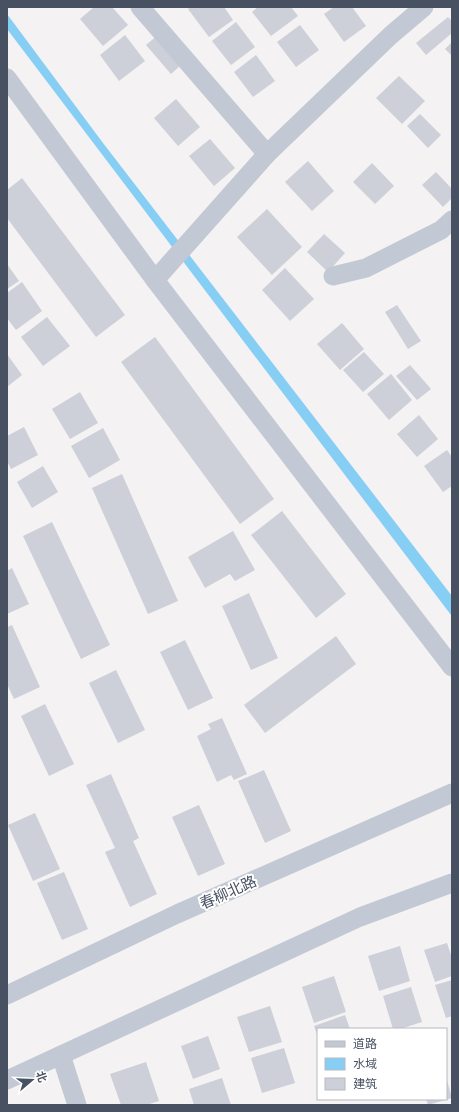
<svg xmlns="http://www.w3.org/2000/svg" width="459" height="1112" viewBox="0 0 459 1112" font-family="'PT Sans Narrow','Noto Sans SC',sans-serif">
  <rect width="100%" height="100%" fill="#f4f2f2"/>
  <polygon fill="#87cef5" points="7,14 103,143 452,596 451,615 7,29"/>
  <g fill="#cdd0d8">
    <polygon points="94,7 112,7 128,25 103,46 80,19"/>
    <polygon points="191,7 224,7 233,20 209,37 188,9"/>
    <polygon points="258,7 291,7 298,16 271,36 252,12"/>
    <polygon points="334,7 352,7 366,26 344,42 324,14"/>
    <polygon points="448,17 452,21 452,33 426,55 416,43"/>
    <polygon points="236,22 255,47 231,65 212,41"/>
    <polygon points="300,25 319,50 296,67 277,42"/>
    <polygon points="125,35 145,61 119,81 100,55"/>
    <polygon points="158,35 182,64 171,74 146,45"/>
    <polygon points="452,42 452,56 445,49"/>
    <polygon points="256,55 275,81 253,97 234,72"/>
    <polygon points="399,76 425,101 402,124 376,98"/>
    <polygon points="176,99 200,127 178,146 154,118"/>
    <polygon points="420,114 441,135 428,148 407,126"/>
    <polygon points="210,139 235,168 214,186 189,156"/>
    <polygon points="308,161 334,191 312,211 285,182"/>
    <polygon points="372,163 394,186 375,204 353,182"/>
    <polygon points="436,172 452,189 452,198 443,207 422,185"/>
    <polygon points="22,178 125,315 96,337 7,218 7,190"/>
    <polygon points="267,209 302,247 272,275 237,237"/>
    <polygon points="324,234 345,253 328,272 307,252"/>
    <polygon points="7,264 19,281 7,289"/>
    <polygon points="285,268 314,299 290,321 262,290"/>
    <polygon points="22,282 42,311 16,330 7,318 7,293"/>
    <polygon points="397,305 421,341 408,349 385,312"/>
    <polygon points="47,317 70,346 43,366 21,337"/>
    <polygon points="342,323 364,349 340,370 317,344"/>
    <polygon points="155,337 274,499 240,524 121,362"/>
    <polygon points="364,352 384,374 363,392 343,370"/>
    <polygon points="7,354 22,375 7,387"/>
    <polygon points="410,365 431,389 417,400 396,376"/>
    <polygon points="391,374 412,400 389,420 367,394"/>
    <polygon points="80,392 98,423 70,439 52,409"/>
    <polygon points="419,415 438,439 417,457 397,434"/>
    <polygon points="24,427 38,455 11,469 7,461 7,436"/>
    <polygon points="103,428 120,460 89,478 71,446"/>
    <polygon points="447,450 452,457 452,486 443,492 424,466"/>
    <polygon points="43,466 58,492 32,508 17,482"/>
    <polygon points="122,474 178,601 148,614 92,488"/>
    <polygon points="282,511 346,594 316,618 251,535"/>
    <polygon points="52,522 110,645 81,659 23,536"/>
    <polygon points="233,531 255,570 235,581 230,574 205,588 188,557"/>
    <polygon points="12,568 29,604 7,614 7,571"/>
    <polygon points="249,593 278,658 251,670 222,606"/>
    <polygon points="12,625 40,687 14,699 7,684 7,627"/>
    <polygon points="336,636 356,664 265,733 244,705"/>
    <polygon points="185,640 213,698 188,710 160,652"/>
    <polygon points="116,670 145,730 118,743 89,683"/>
    <polygon points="45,704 74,764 49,776 21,716"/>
    <polygon points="222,718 247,774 234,780 231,775 217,782 197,736 211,729 208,724"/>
    <polygon points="264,770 291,831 265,843 238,781"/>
    <polygon points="111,774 139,838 133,841 157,894 130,907 105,852 115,848 86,785"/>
    <polygon points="199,805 225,864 198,876 172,817"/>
    <polygon points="35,813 60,869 33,881 8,825"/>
    <polygon points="64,872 88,929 62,940 37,883"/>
    <polygon points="447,943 452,958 452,976 435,982 424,950"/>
    <polygon points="400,946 410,981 379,991 368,956"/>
    <polygon points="334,976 346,1012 314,1023 302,987"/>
    <polygon points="452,980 452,1016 446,1018 435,985"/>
    <polygon points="411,987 422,1022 400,1029 393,1029 383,996"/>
    <polygon points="270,1006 282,1042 249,1052 237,1017"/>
    <polygon points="345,1015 350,1029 318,1029 318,1037 314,1026"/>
    <polygon points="208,1036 220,1069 193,1079 181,1046"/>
    <polygon points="284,1048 295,1083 262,1093 251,1058"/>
    <polygon points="146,1062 159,1101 146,1105 121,1105 110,1074"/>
    <polygon points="446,1077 452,1098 428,1105 426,1099 446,1099"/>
    <polygon points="222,1078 231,1105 194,1105 189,1089"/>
  </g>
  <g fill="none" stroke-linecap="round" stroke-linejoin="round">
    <g stroke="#c2c9d4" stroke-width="19">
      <polyline points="140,7 267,154"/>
      <polyline points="7,78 155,280 452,667"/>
      <polyline points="333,276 366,268 441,230 452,220"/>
      <polyline points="155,280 267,154 391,35 424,7"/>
      <polyline points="7,995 177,914 452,793"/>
      <polyline points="61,1055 77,1105"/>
      <polyline points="7,1080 360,917 452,883"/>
    </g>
  </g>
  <g text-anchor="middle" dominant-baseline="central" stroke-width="4" stroke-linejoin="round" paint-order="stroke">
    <g font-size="15" fill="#475162" stroke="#fff">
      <text transform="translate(228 892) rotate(-24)">春柳北路</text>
    </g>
  </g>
  <rect width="459" height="1112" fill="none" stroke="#475162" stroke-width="16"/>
  <rect x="317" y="1028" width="130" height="72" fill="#ffffff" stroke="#b5b9c0"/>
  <rect x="325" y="1041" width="20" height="6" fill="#c2c9d4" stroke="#b5b9c0"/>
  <text x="353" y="1048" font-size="12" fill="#475162">道路</text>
  <rect x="325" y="1058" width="20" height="12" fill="#87cef5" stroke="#b5b9c0"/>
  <text x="353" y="1068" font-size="12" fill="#475162">水域</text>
  <rect x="325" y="1078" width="20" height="12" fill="#cdd0d8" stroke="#b5b9c0"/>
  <text x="353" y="1088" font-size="12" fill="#475162">建筑</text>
  <g transform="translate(32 1080) rotate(71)" stroke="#ffffff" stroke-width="3" paint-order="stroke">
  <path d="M0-3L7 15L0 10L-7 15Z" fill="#475162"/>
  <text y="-6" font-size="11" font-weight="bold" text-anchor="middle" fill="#475162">北</text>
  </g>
</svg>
